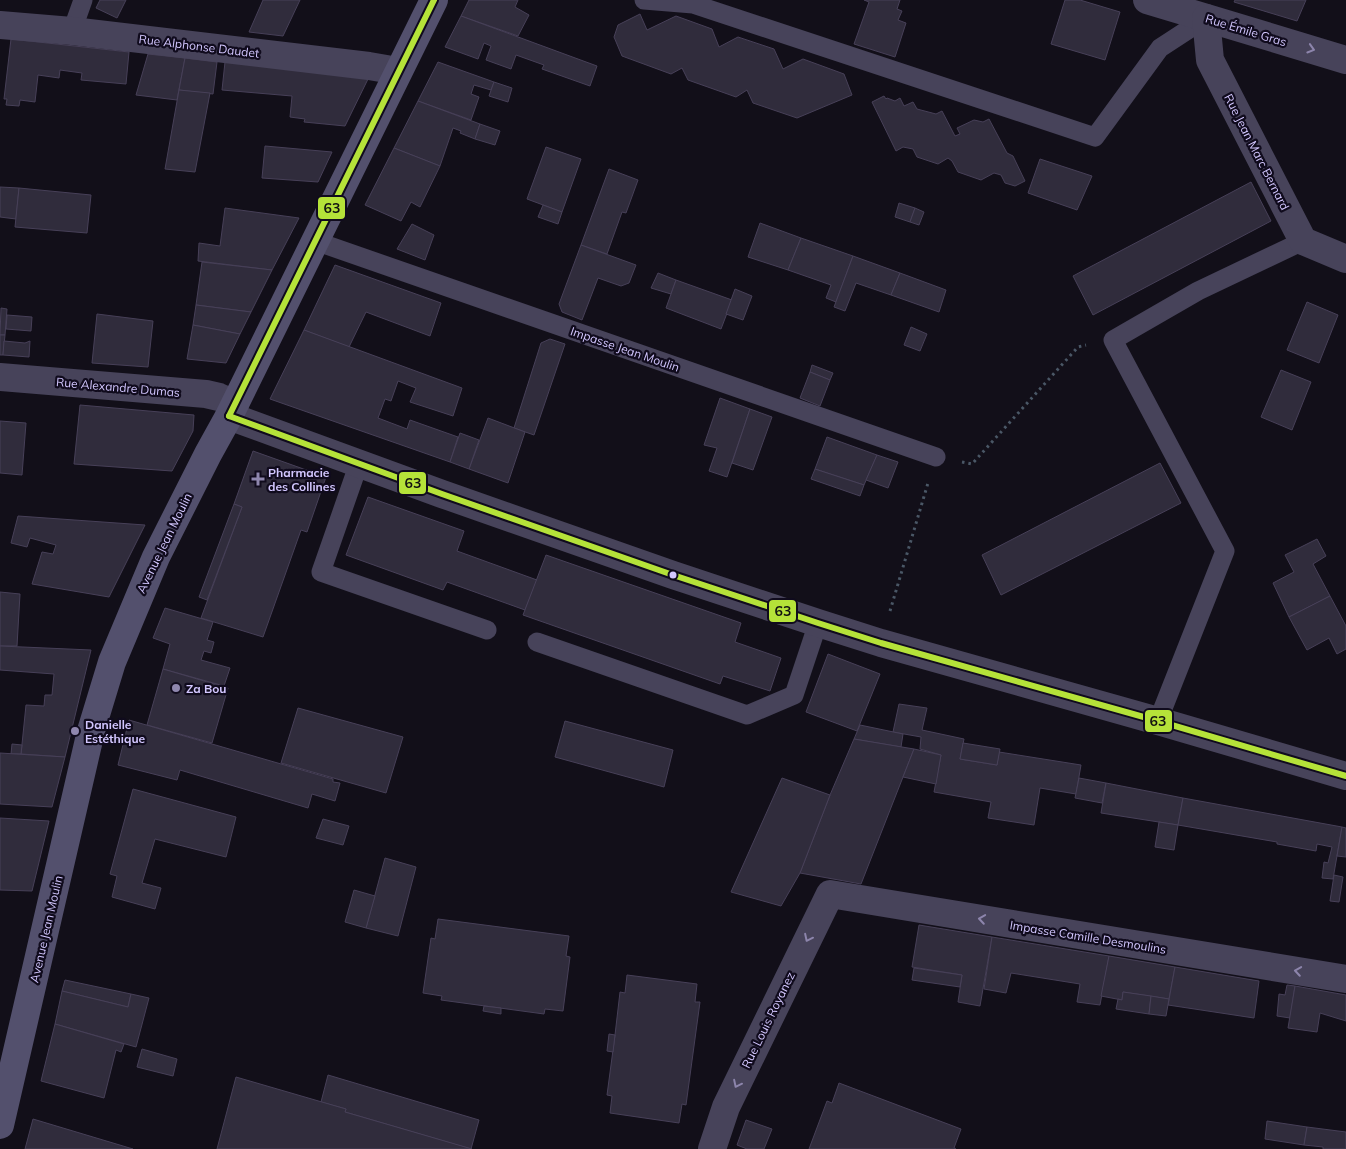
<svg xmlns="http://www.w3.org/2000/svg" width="1346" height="1149" viewBox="0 0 1346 1149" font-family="Mulish,sans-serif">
  <rect width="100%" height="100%" fill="#120f19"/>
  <g fill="#302c3c" stroke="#474058">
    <polygon points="100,0 126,0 117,18 96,8"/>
    <polygon points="263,0 300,0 283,36 249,32"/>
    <polygon points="469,0 518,0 515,7 529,15 518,36 461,16"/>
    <polygon points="864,0 900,0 897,9 902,11 898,20 906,23 895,57 854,44 869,2"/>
    <polygon points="1065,0 1080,0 1120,12 1105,60 1051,44"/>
    <polygon points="1235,0 1306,0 1297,21 1234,2"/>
    <polygon points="640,14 647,30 676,16 712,29 719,47 738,37 774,49 783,69 803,59 844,74 852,95 797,118 753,103 747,90 736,97 688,80 682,68 671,74 622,56 614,37 618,25"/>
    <polygon points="461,16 597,66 590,86 542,69 544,65 516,55 511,69 486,60 491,46 484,43 478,59 445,47"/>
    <polygon points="11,39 129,52 126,84 81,80 82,73 60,70 59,78 38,75 35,102 20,100 19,106 6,105 7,99 4,99"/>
    <polygon points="148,54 185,58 177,100 136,95"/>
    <polygon points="185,58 217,62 213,94 179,90"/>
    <polygon points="225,62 369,77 345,126 304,122 305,119 290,117 292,96 222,90"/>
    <polygon points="438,62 494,82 491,90 474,85 471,94 479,97 471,120 418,101"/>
    <polygon points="494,82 512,88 508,102 489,96"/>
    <polygon points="179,90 210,93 195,172 165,169"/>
    <polygon points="884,96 886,99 887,98 895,101 900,98 904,106 913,102 917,109 936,114 942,111 955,136 960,134 957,128 974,120 983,122 989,119 1007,153 1013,156 1025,181 1015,186 1005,183 1001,175 994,173 981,180 958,172 952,161 948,158 938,164 917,157 913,149 903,147 896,151 872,102"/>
    <polygon points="418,101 480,124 475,139 460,133 461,131 453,128 440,166 394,148"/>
    <polygon points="480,124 500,131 495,145 475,139"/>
    <polygon points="265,146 332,152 318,182 262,178"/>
    <polygon points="546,147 581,159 562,212 527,199"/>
    <polygon points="394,148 440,166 420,207 411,202 401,221 365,205"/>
    <polygon points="1040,159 1092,176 1077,210 1028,193"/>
    <polygon points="609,169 638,180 626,213 622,212 607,254 581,245"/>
    <polygon points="1251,182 1271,221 1093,315 1073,276"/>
    <polygon points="0,187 19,188 16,219 0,217"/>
    <polygon points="19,188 91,195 87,233 15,227"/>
    <polygon points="899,203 915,208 910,222 895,217"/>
    <polygon points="543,205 562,212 558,224 538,217"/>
    <polygon points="225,208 299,218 272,270 198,261 199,243 220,246"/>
    <polygon points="915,208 924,212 919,225 910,222"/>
    <polygon points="760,223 801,238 788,270 748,257"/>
    <polygon points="412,224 434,235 425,260 397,249"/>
    <polygon points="801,238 853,256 836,302 826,298 831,285 788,270"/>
    <polygon points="581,245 636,265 629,283 621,286 598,278 582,320 562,312 559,304"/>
    <polygon points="853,256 900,273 891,295 856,283 845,311 834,307"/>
    <polygon points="202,262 272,270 251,312 196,305"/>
    <polygon points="335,265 441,303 430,336 366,312 349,347 304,330"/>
    <polygon points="658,273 676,280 671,294 651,288"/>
    <polygon points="900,273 946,290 939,312 891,295"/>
    <polygon points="676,280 732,300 721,329 666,308"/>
    <polygon points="735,289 752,296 743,320 726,314"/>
    <polygon points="1307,302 1338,315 1319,363 1287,350"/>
    <polygon points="196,305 251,312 240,334 193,325"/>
    <polygon points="1,308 7,309 5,335 0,335"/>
    <polygon points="97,314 153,321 148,367 92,363"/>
    <polygon points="7,315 32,317 31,331 6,329"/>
    <polygon points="193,325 240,334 226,363 187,359"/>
    <polygon points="911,327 927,334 920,351 904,345"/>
    <polygon points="304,330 462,388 453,416 410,402 416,388 398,381 391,401 385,399 378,418 407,429 410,420 458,437 450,462 270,399"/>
    <polygon points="0,335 5,335 3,355 0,355"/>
    <polygon points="550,339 565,344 534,435 514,428 541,343"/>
    <polygon points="4,341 25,343 30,341 29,357 3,355"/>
    <polygon points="812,365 833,373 830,380 810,372"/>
    <polygon points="1281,370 1311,382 1292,430 1261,417"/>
    <polygon points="810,372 830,380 820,406 800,398"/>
    <polygon points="720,398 750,409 727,477 709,471 717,448 704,445"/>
    <polygon points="80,405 194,415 193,431 172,471 74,464"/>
    <polygon points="750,409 772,417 753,470 732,463"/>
    <polygon points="488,418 525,432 508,483 469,469"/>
    <polygon points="0,421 26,423 22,475 0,473"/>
    <polygon points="460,433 479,440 469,469 450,462"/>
    <polygon points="827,437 877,455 864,485 815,469"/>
    <polygon points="253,451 326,477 307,532 301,530 263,637 201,618 242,507 234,504"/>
    <polygon points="877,455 898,462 888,488 866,480"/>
    <polygon points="1160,463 1181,503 1001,595 982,555"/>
    <polygon points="815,469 864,485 860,496 811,479"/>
    <polygon points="368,497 464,531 457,551 537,580 525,610 447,582 443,590 346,555"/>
    <polygon points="234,504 242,507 207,600 199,597"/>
    <polygon points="18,516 145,525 109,597 32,584 42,552 53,554 56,545 30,538 27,547 11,543"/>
    <polygon points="1317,539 1326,556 1313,564 1330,596 1289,617 1273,583 1294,572 1285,555"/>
    <polygon points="546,555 741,623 735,642 781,658 770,691 723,676 720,684 523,615"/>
    <polygon points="0,592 20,594 17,646 0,646"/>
    <polygon points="1330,596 1346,626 1346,649 1337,654 1329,638 1307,650 1289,617"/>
    <polygon points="165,608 213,622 207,640 214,642 211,653 204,651 201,660 230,668 224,686 163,669 170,644 153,638"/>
    <polygon points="0,646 91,650 65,757 21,754 26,705 44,706 45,695 52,695 54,674 0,670"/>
    <polygon points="828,654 880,674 857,731 806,712"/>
    <polygon points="163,669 228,688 212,743 147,725"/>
    <polygon points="899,704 927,708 922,730 964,739 960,759 997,765 999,752 1081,765 1076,794 1040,788 1034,825 988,818 991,802 934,792 941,755 920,749 921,737 893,732"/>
    <polygon points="298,708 403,737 386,793 281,763"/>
    <polygon points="129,720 333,779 333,782 340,783 335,801 312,794 308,808 180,770 177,780 118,765"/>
    <polygon points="565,721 673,750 664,787 555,757"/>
    <polygon points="860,725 903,734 901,747 854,739"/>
    <polygon points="854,739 914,749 861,884 800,873 830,795"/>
    <polygon points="963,743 1000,749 997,765 960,759"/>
    <polygon points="12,744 22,745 21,754 11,754"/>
    <polygon points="914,749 941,755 936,784 903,777"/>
    <polygon points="0,753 65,757 52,807 0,804"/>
    <polygon points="782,778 830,795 800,873 781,906 731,892"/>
    <polygon points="1079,778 1106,783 1102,803 1075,798"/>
    <polygon points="1106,783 1183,798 1178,825 1101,813"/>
    <polygon points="133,789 236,817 226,857 155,839 142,883 161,888 155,909 112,897 117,876 110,874"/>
    <polygon points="1183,798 1342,827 1333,879 1322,878 1324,862 1328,863 1332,847 1317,844 1316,851 1277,844 1277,842 1178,825"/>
    <polygon points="0,818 49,821 32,891 0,890"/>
    <polygon points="323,819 349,826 343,845 316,838"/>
    <polygon points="1159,822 1178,825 1174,850 1155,847"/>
    <polygon points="1342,827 1346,828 1346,857 1337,856"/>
    <polygon points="385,858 416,867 398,936 366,928"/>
    <polygon points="1334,875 1343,877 1339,902 1330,901"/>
    <polygon points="354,890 375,896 366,928 345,922"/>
    <polygon points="438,919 569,936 566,956 570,957 563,1011 545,1009 544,1014 441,1000 442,996 423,993 431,938 435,939"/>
    <polygon points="919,925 992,937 980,1006 958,1002 962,975 912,967"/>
    <polygon points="992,937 1109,956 1100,1005 1077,1002 1080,984 1011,973 1006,993 984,989"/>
    <polygon points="1109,956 1175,967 1169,999 1123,992 1122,1000 1101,996"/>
    <polygon points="1175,967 1259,981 1254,1018 1168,1005"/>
    <polygon points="914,968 962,975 960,987 912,980"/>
    <polygon points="627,975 697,984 695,1002 700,1002 686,1105 682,1104 679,1123 610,1113 612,1096 607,1095 615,1035 620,992 625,993"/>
    <polygon points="65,980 131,994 128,1007 62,991"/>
    <polygon points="1287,985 1295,986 1290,1018 1277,1016 1279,994 1285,995"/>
    <polygon points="1295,986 1346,995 1346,1021 1320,1013 1317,1032 1288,1028"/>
    <polygon points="62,991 128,1007 131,994 149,998 136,1047 55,1024"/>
    <polygon points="1123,992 1151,996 1149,1014 1116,1009 1118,999 1122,1000"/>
    <polygon points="1151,996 1169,999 1166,1016 1149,1014"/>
    <polygon points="484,1006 501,1008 501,1014 483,1011"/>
    <polygon points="55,1024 124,1044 121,1052 116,1050 104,1098 41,1081"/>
    <polygon points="609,1034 615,1035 613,1052 607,1051"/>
    <polygon points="142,1049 177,1059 173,1076 137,1067"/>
    <polygon points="328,1075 479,1120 471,1149 345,1112 346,1109 321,1102"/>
    <polygon points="236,1077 346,1109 345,1112 472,1149 217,1149"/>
    <polygon points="839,1083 961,1129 954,1148 956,1149 809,1149 827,1101 832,1103"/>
    <polygon points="33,1119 133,1149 25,1149"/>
    <polygon points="746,1120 772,1129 764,1149 747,1149 737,1145"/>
    <polygon points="1267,1121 1307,1127 1304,1145 1265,1139"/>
    <polygon points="1307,1127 1346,1132 1346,1149 1323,1149 1323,1147 1304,1145"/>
  </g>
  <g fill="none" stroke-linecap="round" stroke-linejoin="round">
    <g stroke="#4a5766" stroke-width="3" stroke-dasharray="2.5 4" stroke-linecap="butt">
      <polyline points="962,462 972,464 1078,347 1086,345"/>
      <polyline points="890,611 928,483"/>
    </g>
    <g stroke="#47435a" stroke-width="19">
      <polyline points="644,0 693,4 1095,137 1160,48 1206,18"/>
      <polyline points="72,31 83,0"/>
      <polyline points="315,241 936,457"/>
      <polyline points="359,463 321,572 487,630"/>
      <polyline points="537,642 747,715 794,695 818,623"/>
      <polyline points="1158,721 1225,551 1113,340 1198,291 1303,241"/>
    </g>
    <g stroke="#47435a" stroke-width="28">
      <polyline points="1147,0 1346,60"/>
      <polyline points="1206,18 1210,60 1303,241 1346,259"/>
      <polyline points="0,25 72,31 369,66 398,71"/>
      <polyline points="0,377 206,394 219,397 235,404"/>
      <polyline points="229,416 442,494 673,575 818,623 881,643 1158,721 1346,776"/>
      <polyline points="712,1149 726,1107 830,894 1346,979"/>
    </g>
    <polyline stroke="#53506d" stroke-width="28" points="0,1125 91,731 112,662 156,557 208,454 229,416 434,0"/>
    <g stroke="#100b1d" stroke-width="10">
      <g id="bus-1">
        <polyline points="229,416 442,494 673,575 818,623 881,643 1158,721 1346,776"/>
        <polyline points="229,416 434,0"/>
      </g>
    </g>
    <use href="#bus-1" stroke="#b5e239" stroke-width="6"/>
  </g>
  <defs><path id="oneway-chevron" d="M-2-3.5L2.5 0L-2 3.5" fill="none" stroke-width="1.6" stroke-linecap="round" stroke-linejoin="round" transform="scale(1.25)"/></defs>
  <g stroke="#8d85ac">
    <use href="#oneway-chevron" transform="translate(1311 49) rotate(17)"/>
    <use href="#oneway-chevron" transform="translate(982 919) rotate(-171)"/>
    <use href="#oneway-chevron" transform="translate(808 938) rotate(116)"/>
    <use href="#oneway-chevron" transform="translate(1298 971) rotate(-171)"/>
    <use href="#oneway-chevron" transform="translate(737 1084) rotate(116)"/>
  </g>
  <g fill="#8f87ae" stroke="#100b1d" stroke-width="2">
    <path d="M255.5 471.5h5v5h5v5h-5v5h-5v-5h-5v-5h5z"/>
    <circle cx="176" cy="688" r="5"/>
    <circle cx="75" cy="731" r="5"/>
  </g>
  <circle fill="#d3c7ff" stroke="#100b1d" stroke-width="2" cx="673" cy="575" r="4.5"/>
  <g text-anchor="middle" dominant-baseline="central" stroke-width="4.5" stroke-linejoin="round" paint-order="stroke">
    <g font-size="12" fill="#d3c7ff" stroke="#100b1d">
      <text transform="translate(1246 30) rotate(17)">Rue Émile Gras</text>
      <text transform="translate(199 46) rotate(7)">Rue Alphonse Daudet</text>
      <text transform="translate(1257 152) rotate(63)">Rue Jean Marc Bernard</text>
      <text transform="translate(625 349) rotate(19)">Impasse Jean Moulin</text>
      <text transform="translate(118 387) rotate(5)">Rue Alexandre Dumas</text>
      <text transform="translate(164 543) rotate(-64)">Avenue Jean Moulin</text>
      <text transform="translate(46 929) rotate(-77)">Avenue Jean Moulin</text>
      <text transform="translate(1088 937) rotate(9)">Impasse Camille Desmoulins</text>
      <text transform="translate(768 1020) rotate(-64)">Rue Louis Royanez</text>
    </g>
    <g font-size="12" font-weight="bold" fill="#d3c7ff" stroke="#100b1d" text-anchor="start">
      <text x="268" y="472">Pharmacie<tspan x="268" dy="14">des Collines</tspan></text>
      <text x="186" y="688">Za Bou</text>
      <text x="85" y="724">Danielle<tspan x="85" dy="14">Estéthique</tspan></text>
    </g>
  </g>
  <g stroke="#100b1d" stroke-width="2">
    <rect x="317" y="196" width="29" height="24" rx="5" fill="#b5e239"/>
    <rect x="398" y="471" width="29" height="24" rx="5" fill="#b5e239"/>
    <rect x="768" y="599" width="29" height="24" rx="5" fill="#b5e239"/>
    <rect x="1144" y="709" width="29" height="24" rx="5" fill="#b5e239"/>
  </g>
  <g font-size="14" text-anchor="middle" font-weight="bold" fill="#111">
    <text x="332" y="213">63</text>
    <text x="413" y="488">63</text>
    <text x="783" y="616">63</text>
    <text x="1158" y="726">63</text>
  </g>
</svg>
